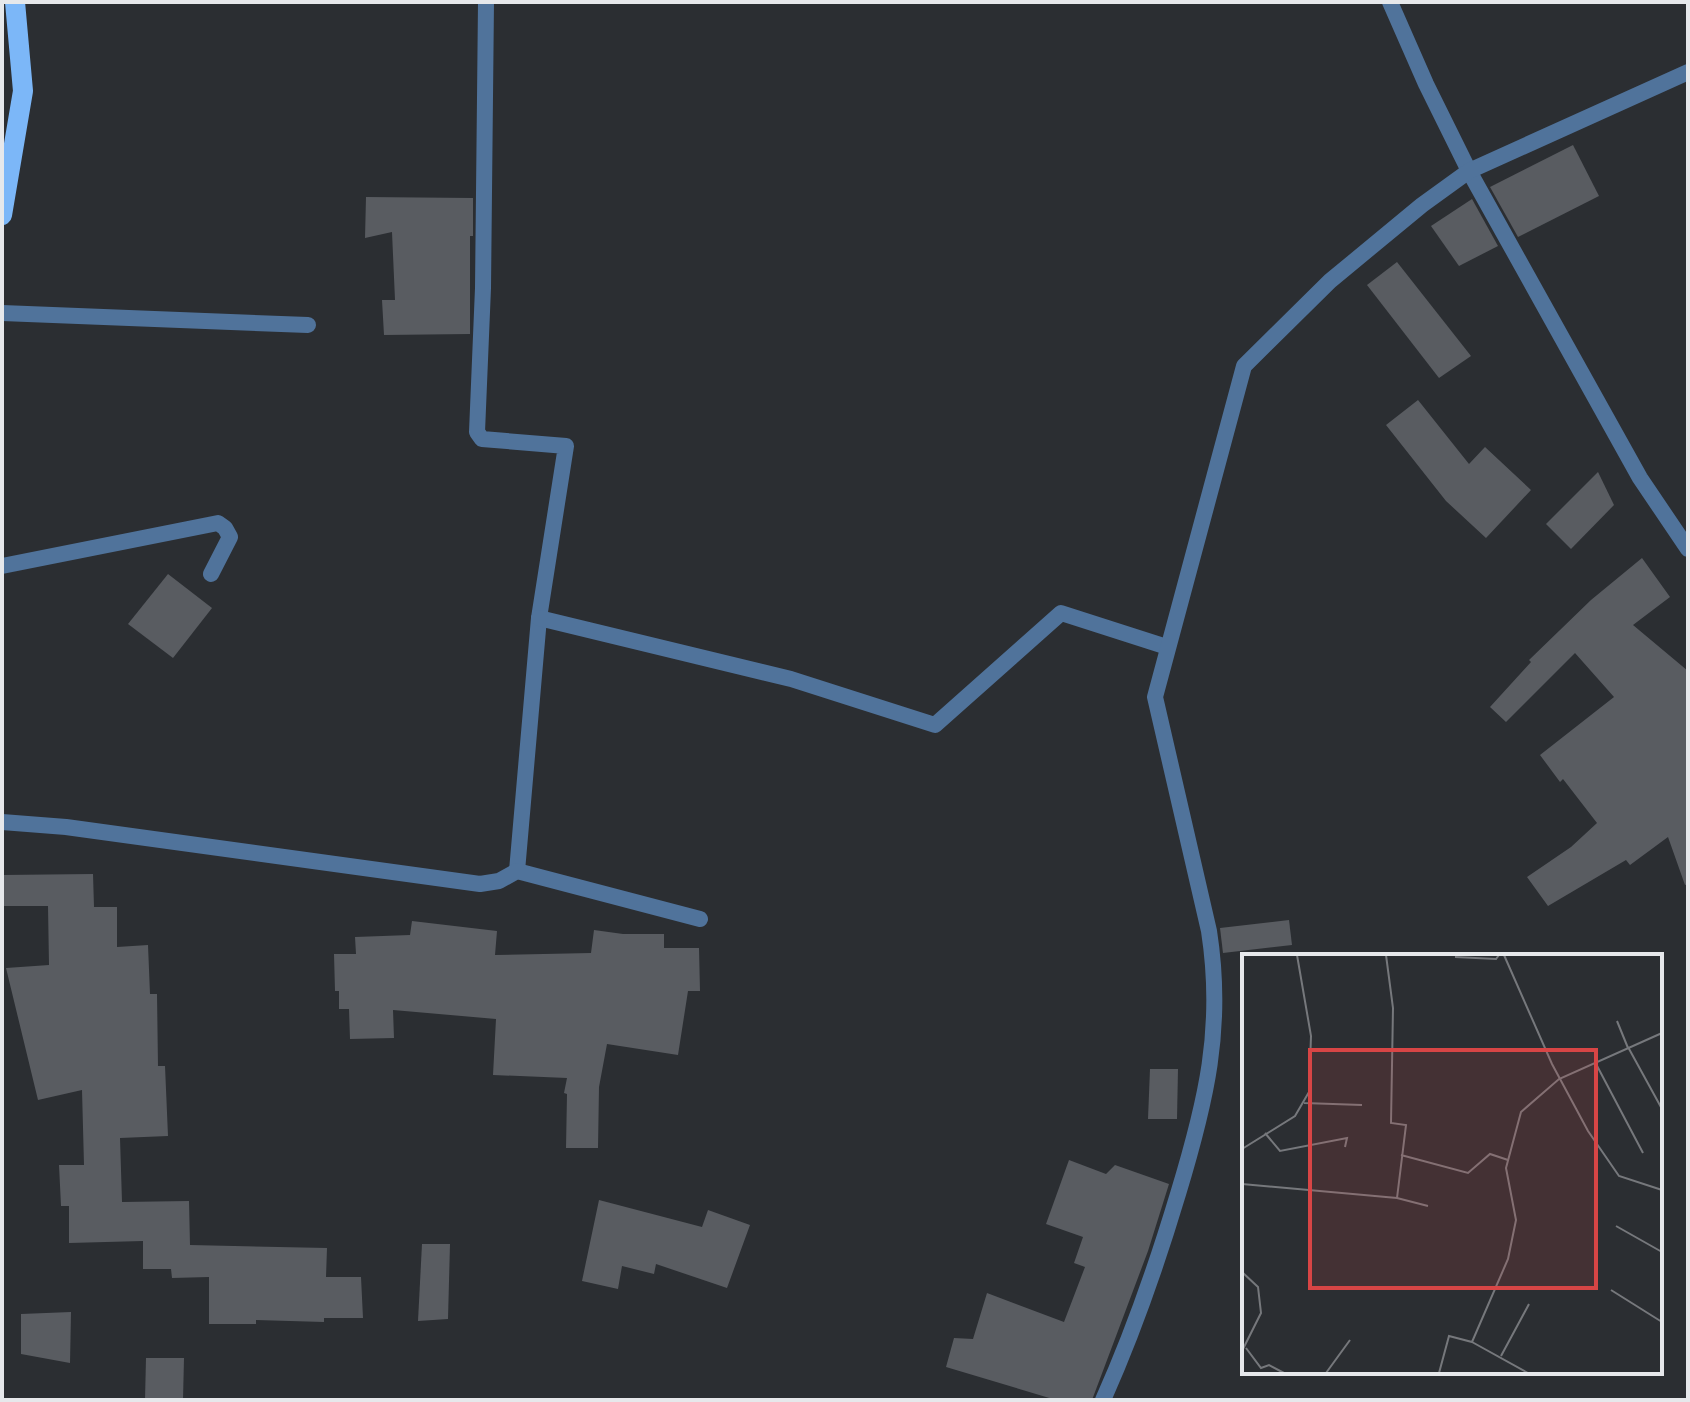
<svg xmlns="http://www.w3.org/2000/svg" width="1690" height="1402" viewBox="0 0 1690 1402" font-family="Lora,serif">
  <rect width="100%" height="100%" fill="#2b2e32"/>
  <g fill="#595c61">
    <polygon points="1573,145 1599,196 1518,237 1490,187"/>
    <polygon points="366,197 473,198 473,236 470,236 470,334 384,335 382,300 395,300 392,232 365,238"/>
    <polygon points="1472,199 1498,246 1459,266 1431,226"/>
    <polygon points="1397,262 1471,356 1439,378 1367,285"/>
    <polygon points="1418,400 1469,464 1485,447 1531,490 1486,538 1446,501 1386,425"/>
    <polygon points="1598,472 1614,505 1571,549 1546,524"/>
    <polygon points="1642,558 1670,597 1633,625 1688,671 1688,884 1685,885 1668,837 1630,865 1626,860 1548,906 1527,877 1571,847 1597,823 1563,779 1560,782 1540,755 1614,697 1575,653 1506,722 1490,707 1531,662 1529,660 1591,600"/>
    <polygon points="168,574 212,608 173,658 128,624"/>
    <polygon points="93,874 94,907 117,907 117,947 148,945 150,994 157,994 158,1066 165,1066 168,1136 120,1138 122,1202 189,1201 190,1245 327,1248 326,1277 361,1277 363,1318 324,1318 324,1322 256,1320 256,1324 209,1324 209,1277 172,1278 171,1269 143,1269 143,1241 69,1243 69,1206 61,1206 59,1165 84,1165 82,1090 38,1100 6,968 49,965 48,906 2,906 2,875"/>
    <polygon points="1289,920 1292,945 1223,953 1220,928"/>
    <polygon points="412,921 497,931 495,955 591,953 594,930 623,934 664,934 664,948 699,948 700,991 688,991 678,1055 607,1044 599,1087 598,1148 566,1148 567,1094 564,1093 567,1078 493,1075 496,1019 393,1010 394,1038 350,1039 349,1009 339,1009 339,991 335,991 334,954 356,954 355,937 410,935"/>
    <polygon points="1150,1069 1178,1069 1177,1119 1148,1119"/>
    <polygon points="1069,1160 1106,1174 1115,1165 1169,1184 1148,1251 1092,1400 1056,1400 946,1367 954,1338 973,1339 987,1293 1064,1322 1085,1267 1074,1263 1083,1237 1046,1224"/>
    <polygon points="599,1200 702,1227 708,1210 750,1225 727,1288 656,1264 654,1274 622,1266 618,1289 582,1281"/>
    <polygon points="422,1244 450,1244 448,1319 418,1321"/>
    <polygon points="71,1312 70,1363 21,1354 21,1314"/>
    <polygon points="146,1358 184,1358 183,1400 145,1400"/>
  </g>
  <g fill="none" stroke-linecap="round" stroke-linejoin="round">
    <g stroke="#50739b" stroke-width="16">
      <polyline points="486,2 483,288 477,432 482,439 566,446 539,618 517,871"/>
      <polyline points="1390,2 1426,84 1469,171 1640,478 1688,549"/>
      <polyline points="2,313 308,325"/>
      <polyline points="2,566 218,523 225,528 230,537 211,574"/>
      <polyline points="539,618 791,679 935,725 1061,613 1167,647"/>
      <polyline points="2,822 66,827 480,884 499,881 517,871 700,919"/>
      <path d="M1103,1400C1133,1333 1157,1264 1178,1194C1206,1102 1224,1028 1209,931L1155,697L1244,366L1330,281L1422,205L1469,171L1688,72"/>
    </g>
    <polyline stroke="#7cb7f8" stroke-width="20" points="2,215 23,91 15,2"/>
  </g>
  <g transform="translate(1242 954)">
    <rect width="420" height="420" fill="#2b2e32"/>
    <path fill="none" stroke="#76787c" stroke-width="2" d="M144,1L151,54L149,169L164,171L155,244M262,1L310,110L346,177L377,222L420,236M213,3L254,5L257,1M375,67L386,94M386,93L420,155M353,108L401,199M62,149L120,151M23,179L38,197L105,184L103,193M0,195L53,162L67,138L69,82L55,1M159,201L226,219L248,200L266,206M0,230L155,244L186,252M374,272L420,298M0,318L16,333L19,359L0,397M369,336L420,368M230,388L286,419M4,394L19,414L27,411L42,419M259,402L287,350M84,419L108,386M197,419L207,382L230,388L266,305L274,266L264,214L279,158L317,125L420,79"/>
    <path fill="#d84545" fill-opacity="0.15" stroke="#d84545" stroke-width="4" d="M68,96H354V334H68Z"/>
    <rect width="420" height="420" fill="none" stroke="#e6e8eb" stroke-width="4"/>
  </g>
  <rect width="1690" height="1402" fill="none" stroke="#e6e8eb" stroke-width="8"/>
</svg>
